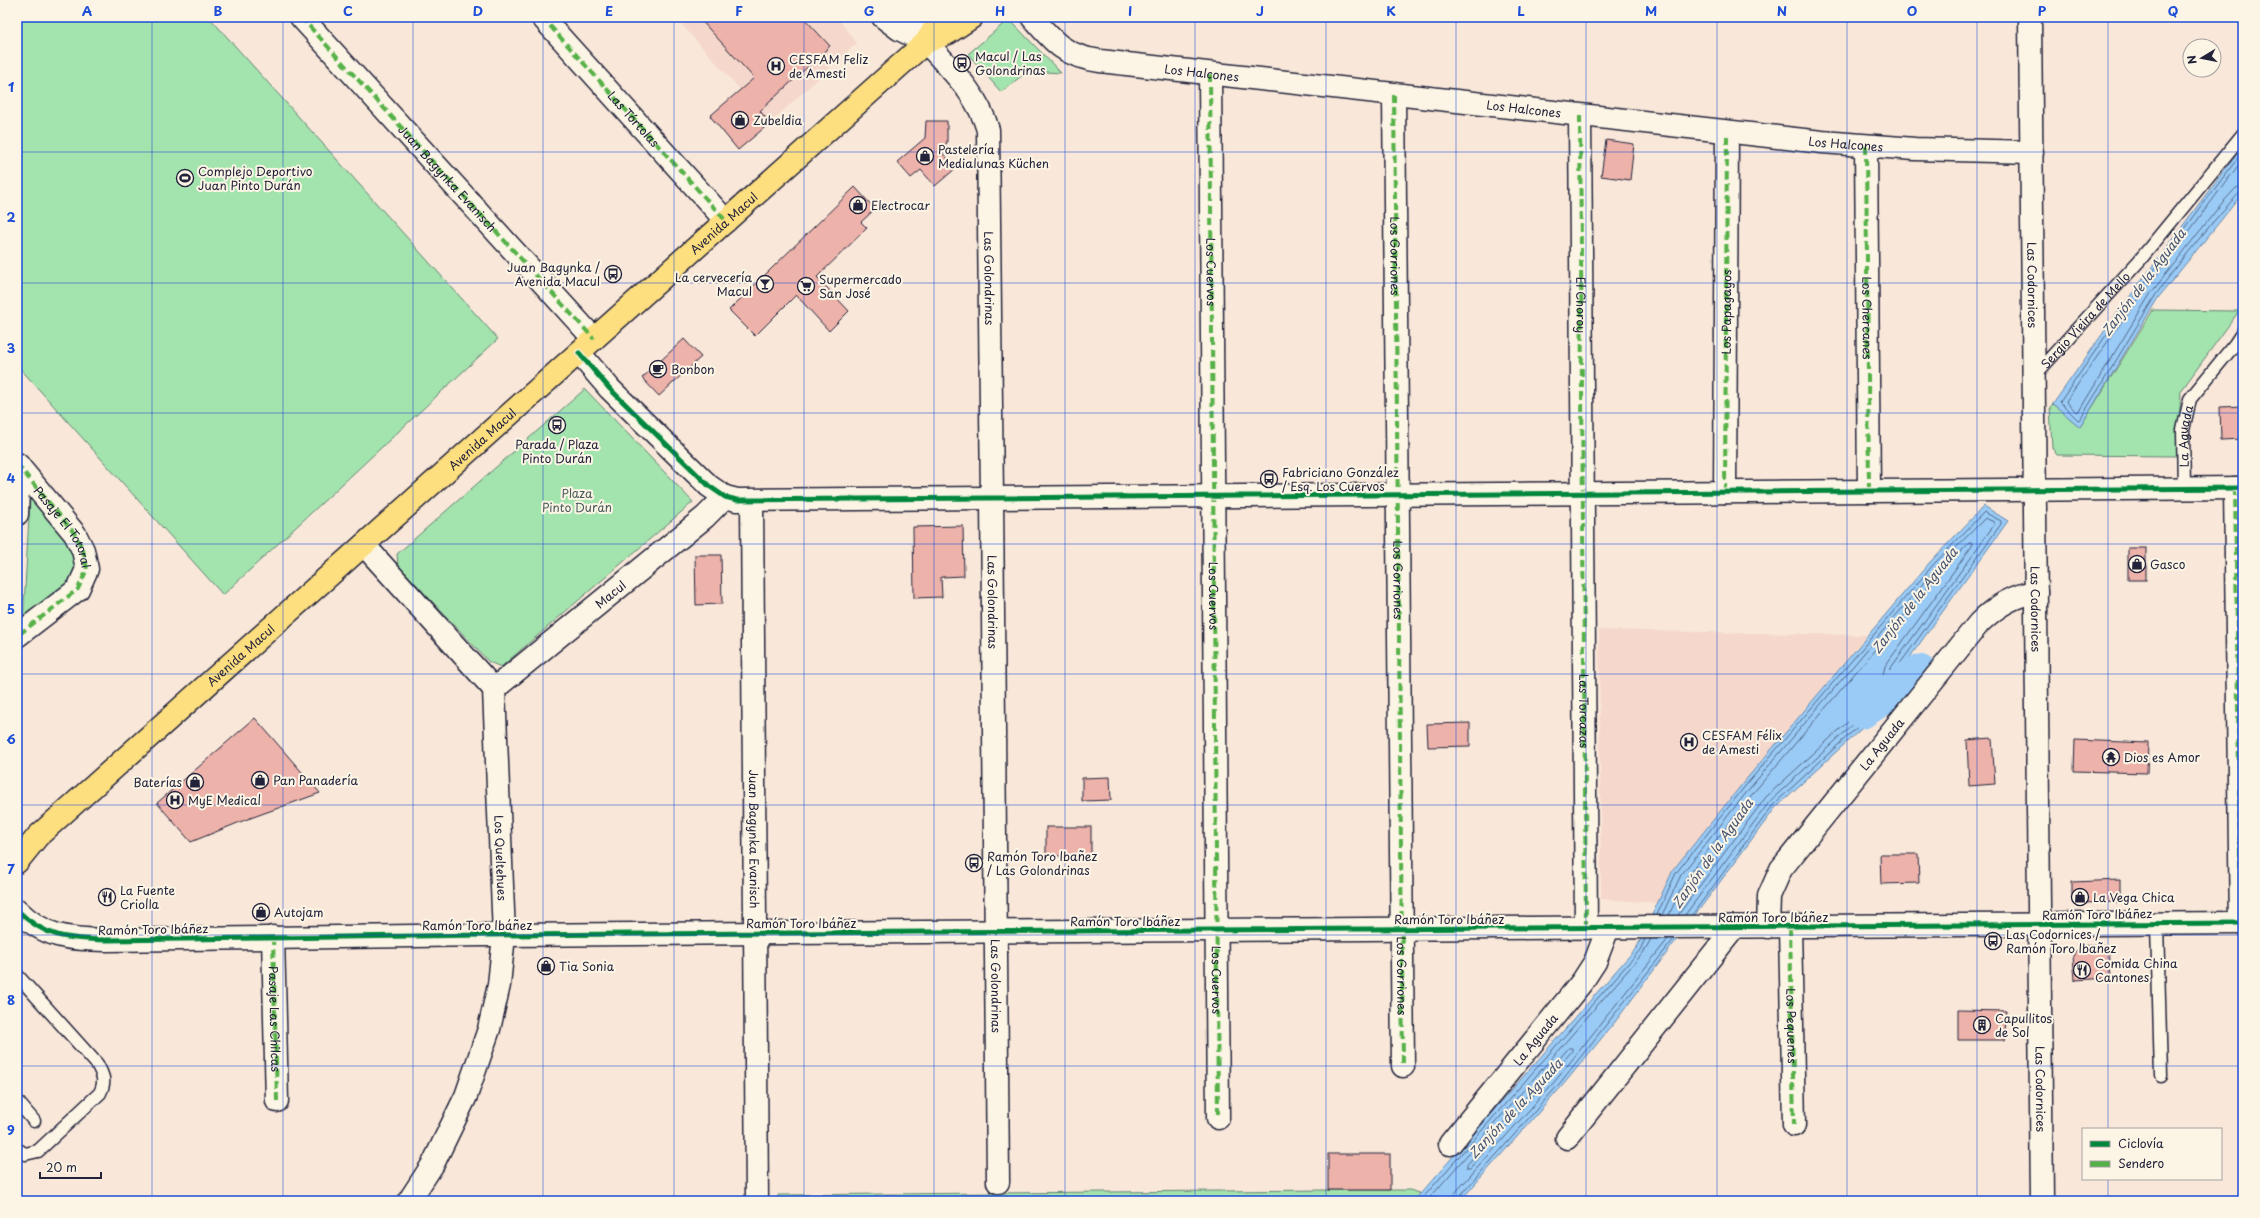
<svg xmlns="http://www.w3.org/2000/svg" width="2260" height="1218" viewBox="0 0 2260 1218" font-family="'Playpen Sans',sans-serif">
  <rect width="100%" height="100%" fill="#f9e8d9"/>
  <filter id="ink" filterUnits="userSpaceOnUse"><feTurbulence type="fractalNoise" baseFrequency=".025" numOctaves="2"/><feDisplacementMap in="SourceGraphic" scale="8" xChannelSelector="R" yChannelSelector="G"/><feConvolveMatrix kernelMatrix="1 2 1 2 8 2 1 2 1" color-interpolation-filters="sRGB"/></filter>
  <g filter="url(#ink)">
    <g fill="#f5d8cb">
      <polygon points="675,17 837,17 857,43 770,123"/>
      <polygon points="1599,630 1867,635 1743,783 1673,870 1658,903 1601,899"/>
    </g>
    <g fill="#a3e3ad" stroke="#628274">
      <polygon points="17,17 209,17 498,339 223,595 17,365"/>
      <polygon points="1009,19 1061,73 1028,71 1001,92 968,54"/>
      <polygon points="2153,310 2239,311 2181,391 2177,456 2057,455 2052,448 2050,407 2053,404 2080,427"/>
      <polygon points="585,389 693,502 501,667 489,662 398,565 397,554"/>
      <polygon points="30,498 73,537 78,571 68,585 23,625"/>
      <polygon points="1328,1190 1410,1190 1421,1194 1414,1201 778,1201 778,1195"/>
    </g>
    <g fill="#99cbf6" stroke="#6987ab">
      <polygon points="2243,145 2243,193 2158,298 2080,427 2053,404 2113,319"/>
      <polygon points="1984,506 2008,521 1897,675 1908,686 1776,807 1615,1022 1563,1085 1460,1201 1414,1201 1637,947 1673,870 1743,783 1930,562"/>
    </g>
    <g fill="none" stroke-linecap="round" stroke-linejoin="round">
      <g stroke="#526686" stroke-width="1">
        <path d="M2243,151L2116,321L2060,402L2078,420L2080,419C2106,378 2130,337 2155,296C2163,283 2235,192 2243,191"/>
        <polyline points="2243,159 2120,324 2066,401 2076,412 2079,411 2151,293 2222,203 2236,188 2243,186"/>
        <polyline points="1657,915 1676,873 1746,785 1933,565 1984,512 2001,521 2001,524 1894,672 1894,677 1901,687 1774,804 1692,915"/>
        <polyline points="1662,915 1681,875 1750,788 1936,568 1985,518 1994,522 1994,525 1890,669 1889,677 1894,687 1770,801 1685,915"/>
        <polyline points="1669,915 1686,878 1754,792 1941,572 1969,543 1972,543 1972,546 1885,666 1883,675 1886,687 1766,797 1678,915"/>
        <polygon points="1569,1048 1572,1048 1572,1051 1470,1168 1467,1168 1467,1165"/>
        <polyline points="1420,1201 1640,950 1645,939"/>
        <polyline points="1427,1201 1643,953 1651,939"/>
        <polyline points="1452,1201 1454,1194 1556,1080 1668,939"/>
        <polyline points="1457,1201 1459,1197 1560,1083 1674,939"/>
      </g>
      <polyline stroke="#99cbf6" stroke-width="37" points="1862,710 1919,673"/>
    </g>
    <g fill="#edb2aa" stroke="#22223b">
      <polygon points="698,17 803,17 830,46 760,111 770,123 738,150 710,116 754,78"/>
      <polygon points="926,121 947,121 947,143 939,149 956,168 935,186 921,170 911,178 897,162 925,138"/>
      <polygon points="1606,140 1634,144 1630,180 1601,176"/>
      <polygon points="855,187 875,209 861,222 867,228 817,277 849,311 829,331 796,295 755,336 729,310"/>
      <polygon points="684,339 701,357 659,396 642,378"/>
      <polygon points="2243,406 2243,439 2221,440 2220,407"/>
      <polygon points="963,526 964,576 941,577 942,597 914,598 913,527"/>
      <rect x="2128" y="548" width="18" height="32"/>
      <polygon points="695,555 721,555 722,604 696,605"/>
      <polygon points="255,718 320,793 245,820 191,842 157,803"/>
      <polygon points="1470,723 1470,746 1428,747 1427,724"/>
      <polygon points="1992,738 1995,784 1969,786 1967,740"/>
      <polygon points="2075,740 2148,743 2147,773 2074,771"/>
      <polygon points="1110,777 1111,800 1082,801 1082,778"/>
      <rect x="1046" y="827" width="45" height="29"/>
      <polygon points="1880,854 1918,854 1919,883 1881,884"/>
      <polygon points="2120,880 2120,902 2078,903 2072,898 2072,882"/>
      <polygon points="2109,945 2111,978 2075,980 2073,956 2080,946"/>
      <polygon points="1958,1010 2006,1011 2005,1040 1958,1040"/>
      <rect x="1328" y="1154" width="62" height="36"/>
    </g>
    <g fill="none" stroke-linecap="round" stroke-linejoin="round">
      <g stroke="#22223b" stroke-width="15">
        <g id="service">
          <path id="s1" d="M2034,376L2139,261L2243,134"/>
          <path id="s2" d="M2184,488L2183,430L2190,399L2235,344L2243,332"/>
          <polyline points="2157,924 2161,1076"/>
          <path d="M17,975L97,1064C103,1075 106,1081 100,1093L38,1151L25,1154L17,1149"/>
          <polyline points="17,1101 34,1121"/>
        </g>
      </g>
      <g stroke="#22223b" stroke-width="25">
        <g id="minor">
          <polyline points="301,17 594,339"/>
          <polyline points="542,17 726,221"/>
          <path id="s3" d="M1032,17C1053,42 1066,57 1100,61L1822,142L1915,149L2032,152"/>
          <polyline points="1210,74 1218,1118"/>
          <polyline points="1394,95 1403,1066"/>
          <path id="s4" d="M1580,116L1586,928"/>
          <polyline points="1866,146 1869,491"/>
          <polyline points="17,464 75,534 83,550 87,569 78,589 17,636"/>
          <polyline points="2235,488 2241,923"/>
          <path id="s5" d="M1725,492L1727,133"/>
          <path id="s6" d="M992,499L998,1182"/>
          <path id="s7" d="M752,501L757,1201"/>
          <polyline points="17,514 19,466"/>
          <path id="s8" d="M364,545L494,689L504,935L499,985L489,1029L466,1096L433,1164L409,1201"/>
          <path id="s9" d="M494,689L705,517L725,497"/>
          <path d="M17,910C45,938 68,939 107,940L486,935L2243,923"/>
          <path id="s10" d="M1768,927L1769,896L1781,869L1979,623C1995,607 2013,595 2036,592"/>
          <path id="s11" d="M1790,927L1794,1125"/>
          <polyline points="273,937 277,1101"/>
          <polyline points="1567,1138 1734,928"/>
          <path id="s12" d="M1450,1144L1582,982L1595,962L1608,928"/>
        </g>
      </g>
      <g stroke="#22223b" stroke-width="25">
        <g id="tertiary">
          <path id="s13" d="M2030,17L2042,1201"/>
          <path id="s14" d="M926,42C950,69 978,94 988,130L992,499"/>
          <polyline points="579,353 610,389 709,486 725,497 737,500 2243,488"/>
        </g>
      </g>
      <g stroke="#22223b" stroke-width="25">
        <g id="secondary">
          <polyline points="883,17 899,29 926,42"/>
          <polyline points="916,17 926,42"/>
        </g>
      </g>
      <g stroke="#22223b" stroke-width="25">
        <g id="primary">
          <polyline points="926,42 941,17"/>
          <path id="s15" d="M17,862L38,836L907,59L926,42L948,33L972,17"/>
        </g>
      </g>
      <use href="#service" stroke="#fcf5e5" stroke-width="12"/>
      <use href="#minor" stroke="#fcf5e5" stroke-width="22"/>
      <use href="#tertiary" stroke="#fcf5e5" stroke-width="22"/>
      <use href="#secondary" stroke="#fcf5e5" stroke-width="22"/>
      <use href="#primary" stroke="#fddf80" stroke-width="22"/>
      <g stroke="#55b146" stroke-width="4" stroke-dasharray="8 4" stroke-linecap="butt">
        <path id="s16" d="M301,17L594,339"/>
        <path id="s17" d="M542,17L726,221"/>
        <path id="s18" d="M1210,74L1218,1118"/>
        <path id="s19" d="M1394,95L1403,1066"/>
        <polyline points="1580,116 1586,928"/>
        <path id="s20" d="M1866,146L1869,491"/>
        <path id="s21" d="M17,464L75,534L83,550L87,569L78,589L17,636"/>
        <polyline points="2235,488 2241,923"/>
        <polyline points="1725,492 1727,133"/>
        <polyline points="17,514 19,466"/>
        <polyline points="1790,927 1794,1125"/>
        <path id="s22" d="M273,937L277,1101"/>
      </g>
      <g stroke="#fcf5e5" stroke-width="8">
        <g id="cycleway">
          <polyline points="579,353 610,389 709,486 725,497 737,500 2243,488"/>
          <path d="M17,910C45,938 68,939 107,940L486,935L2243,923"/>
        </g>
      </g>
      <use href="#cycleway" stroke="#00873e" stroke-width="5"/>
    </g>
  </g>
  <path fill="none" stroke="#1d4ed8" stroke-width="1" stroke-opacity="0.55" d="M152,17V1201M283,17V1201M413,17V1201M543,17V1201M674,17V1201M804,17V1201M934,17V1201M1065,17V1201M1195,17V1201M1326,17V1201M1456,17V1201M1586,17V1201M1717,17V1201M1847,17V1201M1977,17V1201M2108,17V1129M17,152H2243M17,283H2243M17,413H2243M17,544H2243M17,674H2243M17,805H2243M17,935H2243M17,1066H2243M2108,1179V1201"/>
  <defs>
    <g id="bus-ring" transform="scale(0.9)"><circle r="9.5" fill="#fcf5e5" stroke="#22223b" stroke-width="1.5"/><path d="M-5-6H5V4H4V6H2V4H-2V6H-4V4H-5ZM-3.5-4V0h7V-4ZM-3.5 1.2v1.5H-2V1.2ZM2 1.2v1.5H3.5V1.2Z" fill="#22223b"/></g>
    <g id="hospital-ring" transform="scale(0.9)"><circle r="9.5" fill="#fcf5e5" stroke="#22223b" stroke-width="1.5"/><path d="M-5-5h3v3.5h4V-5h3V5h-3V1.5h-4V5h-3Z" fill="#22223b"/></g>
    <g id="shop-ring" transform="scale(0.9)"><circle r="9.5" fill="#fcf5e5" stroke="#22223b" stroke-width="1.5"/><path d="M-5-2.5h2.3a2.7 3.5 0 0 1 5.4 0H5L5.5 6h-11ZM-1.5-2.5h3a1.5 2.3 0 0 0-3 0Z" fill="#22223b"/></g>
    <g id="stadium-ring" transform="scale(0.9)"><circle r="9.5" fill="#fcf5e5" stroke="#22223b" stroke-width="1.5"/><path d="M0-5a6.5 5 0 1 0 0 10a6.5 5 0 1 0 0-10ZM-3.5-1.8h7v3.6h-7Z" fill="#22223b"/></g>
    <g id="bar-ring" transform="scale(0.9)"><circle r="9.5" fill="#fcf5e5" stroke="#22223b" stroke-width="1.5"/><path d="M-6-5H6L.8 .8V4.5H3.5V6h-7V4.5H-.8V.8Z" fill="#22223b"/></g>
    <g id="supermarket-ring" transform="scale(0.9)"><circle r="9.5" fill="#fcf5e5" stroke="#22223b" stroke-width="1.5"/><path d="M-6-5.5h2.5l.6 2H6L4.5 2H-2.5L-4.4-4H-6ZM-1.5 3.2a1.3 1.3 0 1 0 .1 0ZM3 3.2a1.3 1.3 0 1 0 .1 0Z" fill="#22223b"/></g>
    <g id="cafe-ring" transform="scale(0.9)"><circle r="9.5" fill="#fcf5e5" stroke="#22223b" stroke-width="1.5"/><path d="M-5.5-4.5H6V0H3Q3 3.5 0 3.5H-2.5Q-5.5 3.5-5.5 0ZM3-3.2v2h1.7v-2ZM-6 4.5H4V6H-6Z" fill="#22223b"/></g>
    <g id="temple-ring" transform="scale(0.9)"><circle r="9.5" fill="#fcf5e5" stroke="#22223b" stroke-width="1.5"/><path d="M0-6L5-2H3V0L6.5 2.5H4V6H1.5V3h-3V6H-4V2.5H-6.5L-3 0V-2H-5Z" fill="#22223b"/></g>
    <g id="restaurant-ring" transform="scale(0.9)"><circle r="9.5" fill="#fcf5e5" stroke="#22223b" stroke-width="1.5"/><path d="M-5-6h1v4h1v-4h1v4h1v-4h1v5L-1.5 .5V6h-2V.5L-5-1ZM5-6V6H3V1.5H1.5Q1.5-4 5-6Z" fill="#22223b"/></g>
    <g id="building-ring" transform="scale(0.9)"><circle r="9.5" fill="#fcf5e5" stroke="#22223b" stroke-width="1.5"/><path d="M-4-6H4V6H1V3H-1V6H-4ZM-2.5-4.3h1.7v1.8h-1.7ZM.8-4.3h1.7v1.8H.8ZM-2.5-1h1.7V.8h-1.7ZM.8-1h1.7V.8H.8Z" fill="#22223b"/></g>
  </defs>
  <g fill-rule="evenodd">
    <use href="#bus-ring" x="962" y="63"/>
    <use href="#hospital-ring" x="776" y="66"/>
    <use href="#shop-ring" x="740" y="120"/>
    <use href="#shop-ring" x="925" y="156"/>
    <use href="#stadium-ring" x="185" y="178"/>
    <use href="#shop-ring" x="858" y="205"/>
    <use href="#bus-ring" x="613" y="274"/>
    <use href="#bar-ring" x="765" y="284"/>
    <use href="#supermarket-ring" x="806" y="286"/>
    <use href="#cafe-ring" x="658" y="369"/>
    <use href="#bus-ring" x="557" y="425"/>
    <use href="#bus-ring" x="1269" y="479"/>
    <use href="#shop-ring" x="2137" y="564"/>
    <use href="#hospital-ring" x="1689" y="742"/>
    <use href="#temple-ring" x="2111" y="757"/>
    <use href="#shop-ring" x="260" y="780"/>
    <use href="#shop-ring" x="195" y="782"/>
    <use href="#hospital-ring" x="175" y="800"/>
    <use href="#bus-ring" x="974" y="863"/>
    <use href="#restaurant-ring" x="107" y="897"/>
    <use href="#shop-ring" x="2080" y="897"/>
    <use href="#shop-ring" x="261" y="912"/>
    <use href="#bus-ring" x="1993" y="941"/>
    <use href="#shop-ring" x="546" y="966"/>
    <use href="#restaurant-ring" x="2082" y="970"/>
    <use href="#building-ring" x="1982" y="1025"/>
  </g>
  <g text-anchor="middle" dominant-baseline="central" stroke-width="4" stroke-linejoin="round" paint-order="stroke">
    <g font-size="12" fill="#22223b" stroke="#fcf5e5" text-anchor="start">
      <text x="975" y="56">Macul / Las<tspan x="975" dy="14">Golondrinas</tspan></text>
      <text x="789" y="59">CESFAM Feliz<tspan x="789" dy="14">de Amesti</tspan></text>
      <text x="753" y="120">Zubeldia</text>
      <text x="938" y="149">Pastelería<tspan x="938" dy="14">Medialunas Küchen</tspan></text>
      <text x="198" y="171">Complejo Deportivo<tspan x="198" dy="14">Juan Pinto Durán</tspan></text>
      <text x="871" y="205">Electrocar</text>
      <text x="600" y="267" text-anchor="end">Juan Bagynka /<tspan x="600" dy="14">Avenida Macul</tspan></text>
      <text x="752" y="277" text-anchor="end">La cervecería<tspan x="752" dy="14">Macul</tspan></text>
      <text x="819" y="279">Supermercado<tspan x="819" dy="14">San José</tspan></text>
      <text x="671" y="369">Bonbon</text>
      <text x="557" y="444" text-anchor="middle">Parada / Plaza<tspan x="557" dy="14">Pinto Durán</tspan></text>
      <text x="1282" y="472">Fabriciano González<tspan x="1282" dy="14">/ Esq. Los Cuervos</tspan></text>
      <text x="2150" y="564">Gasco</text>
      <text x="1702" y="735">CESFAM Félix<tspan x="1702" dy="14">de Amesti</tspan></text>
      <text x="2124" y="757">Dios es Amor</text>
      <text x="273" y="780">Pan Panadería</text>
      <text x="182" y="782" text-anchor="end">Baterías</text>
      <text x="188" y="800">MyE Medical</text>
      <text x="987" y="856">Ramón Toro Ibañez<tspan x="987" dy="14">/ Las Golondrinas</tspan></text>
      <text x="120" y="890">La Fuente<tspan x="120" dy="14">Criolla</tspan></text>
      <text x="2093" y="897">La Vega Chica</text>
      <text x="274" y="912">Autojam</text>
      <text x="2006" y="934">Las Codornices /<tspan x="2006" dy="14">Ramón Toro Ibañez</tspan></text>
      <text x="2095" y="963">Comida China<tspan x="2095" dy="14">Cantones</tspan></text>
      <text x="559" y="966">Tia Sonia</text>
      <text x="1995" y="1018">Capullitos<tspan x="1995" dy="14">de Sol</tspan></text>
    </g>
    <g font-size="12" fill="#22223b" stroke="#fcf5e5">
      <text stroke="none"><textPath href="#s3" startOffset="186">Los Halcones</textPath></text>
      <text stroke="none"><textPath href="#s3" startOffset="510">Los Halcones</textPath></text>
      <text stroke="none"><textPath href="#s17" startOffset="137">Las Tórtolas</textPath></text>
      <text stroke="none"><textPath href="#s3" startOffset="834">Los Halcones</textPath></text>
      <text stroke="none"><textPath href="#s16" startOffset="218">Juan Bagynka Evanisch</textPath></text>
      <text stroke="none"><textPath href="#s15" startOffset="953">Avenida Macul</textPath></text>
      <text stroke="none"><textPath href="#s19" startOffset="161">Los Gorriones</textPath></text>
      <text stroke="none"><textPath href="#s18" startOffset="198">Los Cuervos</textPath></text>
      <text stroke="none"><textPath href="#s14" startOffset="257">Las Golondrinas</textPath></text>
      <text stroke="none"><textPath href="#s13" startOffset="268">Las Codornices</textPath></text>
      <text stroke="none"><textPath href="#s4" startOffset="189">El Choroy</textPath></text>
      <text stroke="none"><textPath href="#s5" startOffset="180">Los Papagayos</textPath></text>
      <text stroke="none"><textPath href="#s20" startOffset="172">Los Chercanes</textPath></text>
      <text stroke="none"><textPath href="#s1" startOffset="76">Sergio Vieira de Mello</textPath></text>
      <text stroke="none"><textPath href="#s2" startOffset="52">La Aguada</textPath></text>
      <text stroke="none"><textPath href="#s15" startOffset="629">Avenida Macul</textPath></text>
      <text stroke="none"><textPath href="#s21" startOffset="79">Pasaje El Totoral</textPath></text>
      <text stroke="none"><textPath href="#s19" startOffset="485">Los Gorriones</textPath></text>
      <text stroke="none"><textPath href="#s9" startOffset="150">Macul</textPath></text>
      <text stroke="none"><textPath href="#s18" startOffset="522">Los Cuervos</textPath></text>
      <text stroke="none"><textPath href="#s6" startOffset="103">Las Golondrinas</textPath></text>
      <text stroke="none"><textPath href="#s13" startOffset="592">Las Codornices</textPath></text>
      <text stroke="none"><textPath href="#s15" startOffset="305">Avenida Macul</textPath></text>
      <text stroke="none"><textPath href="#s4" startOffset="595">Las Torcazas</textPath></text>
      <text stroke="none"><textPath href="#s10" startOffset="221">La Aguada</textPath></text>
      <text stroke="none"><textPath href="#s7" startOffset="338">Juan Bagynka Evanisch</textPath></text>
      <text stroke="none"><textPath href="#s8" startOffset="363">Los Queltehues</textPath></text>
      <text transform="translate(2097 914) rotate(-1)">Ramón Toro Ibáñez</text>
      <text x="1773" y="917">Ramón Toro Ibáñez</text>
      <text x="1449" y="919">Ramón Toro Ibáñez</text>
      <text x="1125" y="921">Ramón Toro Ibáñez</text>
      <text x="801" y="923">Ramón Toro Ibáñez</text>
      <text x="477" y="925">Ramón Toro Ibáñez</text>
      <text transform="translate(153 929) rotate(-1)">Ramón Toro Ibáñez</text>
      <text stroke="none"><textPath href="#s19" startOffset="881">Los Gorriones</textPath></text>
      <text stroke="none"><textPath href="#s18" startOffset="906">Los Cuervos</textPath></text>
      <text stroke="none"><textPath href="#s6" startOffset="487">Las Golondrinas</textPath></text>
      <text stroke="none"><textPath href="#s22" startOffset="82">Pasaje Las Chilcas</textPath></text>
      <text stroke="none"><textPath href="#s11" startOffset="99">Los Pequenes</textPath></text>
      <text stroke="none"><textPath href="#s12" startOffset="135">La Aguada</textPath></text>
      <text stroke="none"><textPath href="#s13" startOffset="1072">Las Codornices</textPath></text>
    </g>
    <g font-size="12" fill="#495c5d" stroke="#fcf5e5">
      <text x="577" y="493">Plaza<tspan x="577" dy="14">Pinto Durán</tspan></text>
    </g>
    <g font-size="13" font-style="italic" fill="#465573" stroke="#fcf5e5">
      <text transform="translate(2143 282) rotate(-53)">Zanjón de la Aguada</text>
      <text transform="translate(1914 600) rotate(-52)">Zanjón de la Aguada</text>
      <text transform="translate(1712 853) rotate(-55)">Zanjón de la Aguada</text>
      <text transform="translate(1515 1108) rotate(-47)">Zanjón de la Aguada</text>
    </g>
  </g>
  <rect width="2260" height="1218" fill="none" stroke="#fcf5e5" stroke-width="44"/>
  <rect x="2082" y="1128" width="140" height="52" fill="#fcf5e5" stroke="#a5a1a1"/>
  <rect x="2090" y="1141" width="20" height="6" fill="#00873e" stroke="#a5a1a1"/>
  <text x="2118" y="1148" font-size="12" fill="#22223b">Ciclovía</text>
  <rect x="2090" y="1161" width="20" height="6" fill="#55b146" stroke="#a5a1a1"/>
  <text x="2118" y="1168" font-size="12" fill="#22223b">Sendero</text>
  <g transform="translate(2202 58) rotate(260)"><circle r="19" fill="#fcf5e5" stroke="#a5a1a1"/>
  <path d="M0-3L7 15L0 10L-7 15Z" fill="#22223b"/>
  <text y="-6" font-size="11" font-weight="bold" text-anchor="middle" fill="#22223b">N</text>
  </g>
  <path d="M40 1172v6h61v-6" fill="none" stroke="#22223b" stroke-width="2"/>
  <text x="46" y="1172" font-size="12" fill="#22223b" stroke="#fcf5e5" stroke-width="3" paint-order="stroke">20 m</text>
  <rect x="22" y="22" width="2216" height="1174" fill="none" stroke="#1d4ed8" stroke-width="1.5"/>
  <g font-size="13" text-anchor="middle" font-weight="bold" fill="#1d4ed8">
    <text x="87" y="16">A</text>
    <text x="218" y="16">B</text>
    <text x="348" y="16">C</text>
    <text x="478" y="16">D</text>
    <text x="609" y="16">E</text>
    <text x="739" y="16">F</text>
    <text x="869" y="16">G</text>
    <text x="1000" y="16">H</text>
    <text x="1130" y="16">I</text>
    <text x="1260" y="16">J</text>
    <text x="1391" y="16">K</text>
    <text x="1521" y="16">L</text>
    <text x="1651" y="16">M</text>
    <text x="1782" y="16">N</text>
    <text x="1912" y="16">O</text>
    <text x="2042" y="16">P</text>
    <text x="2173" y="16">Q</text>
    <text x="11" y="92">1</text>
    <text x="11" y="222">2</text>
    <text x="11" y="353">3</text>
    <text x="11" y="483">4</text>
    <text x="11" y="614">5</text>
    <text x="11" y="744">6</text>
    <text x="11" y="874">7</text>
    <text x="11" y="1005">8</text>
    <text x="11" y="1135">9</text>
  </g>
</svg>
